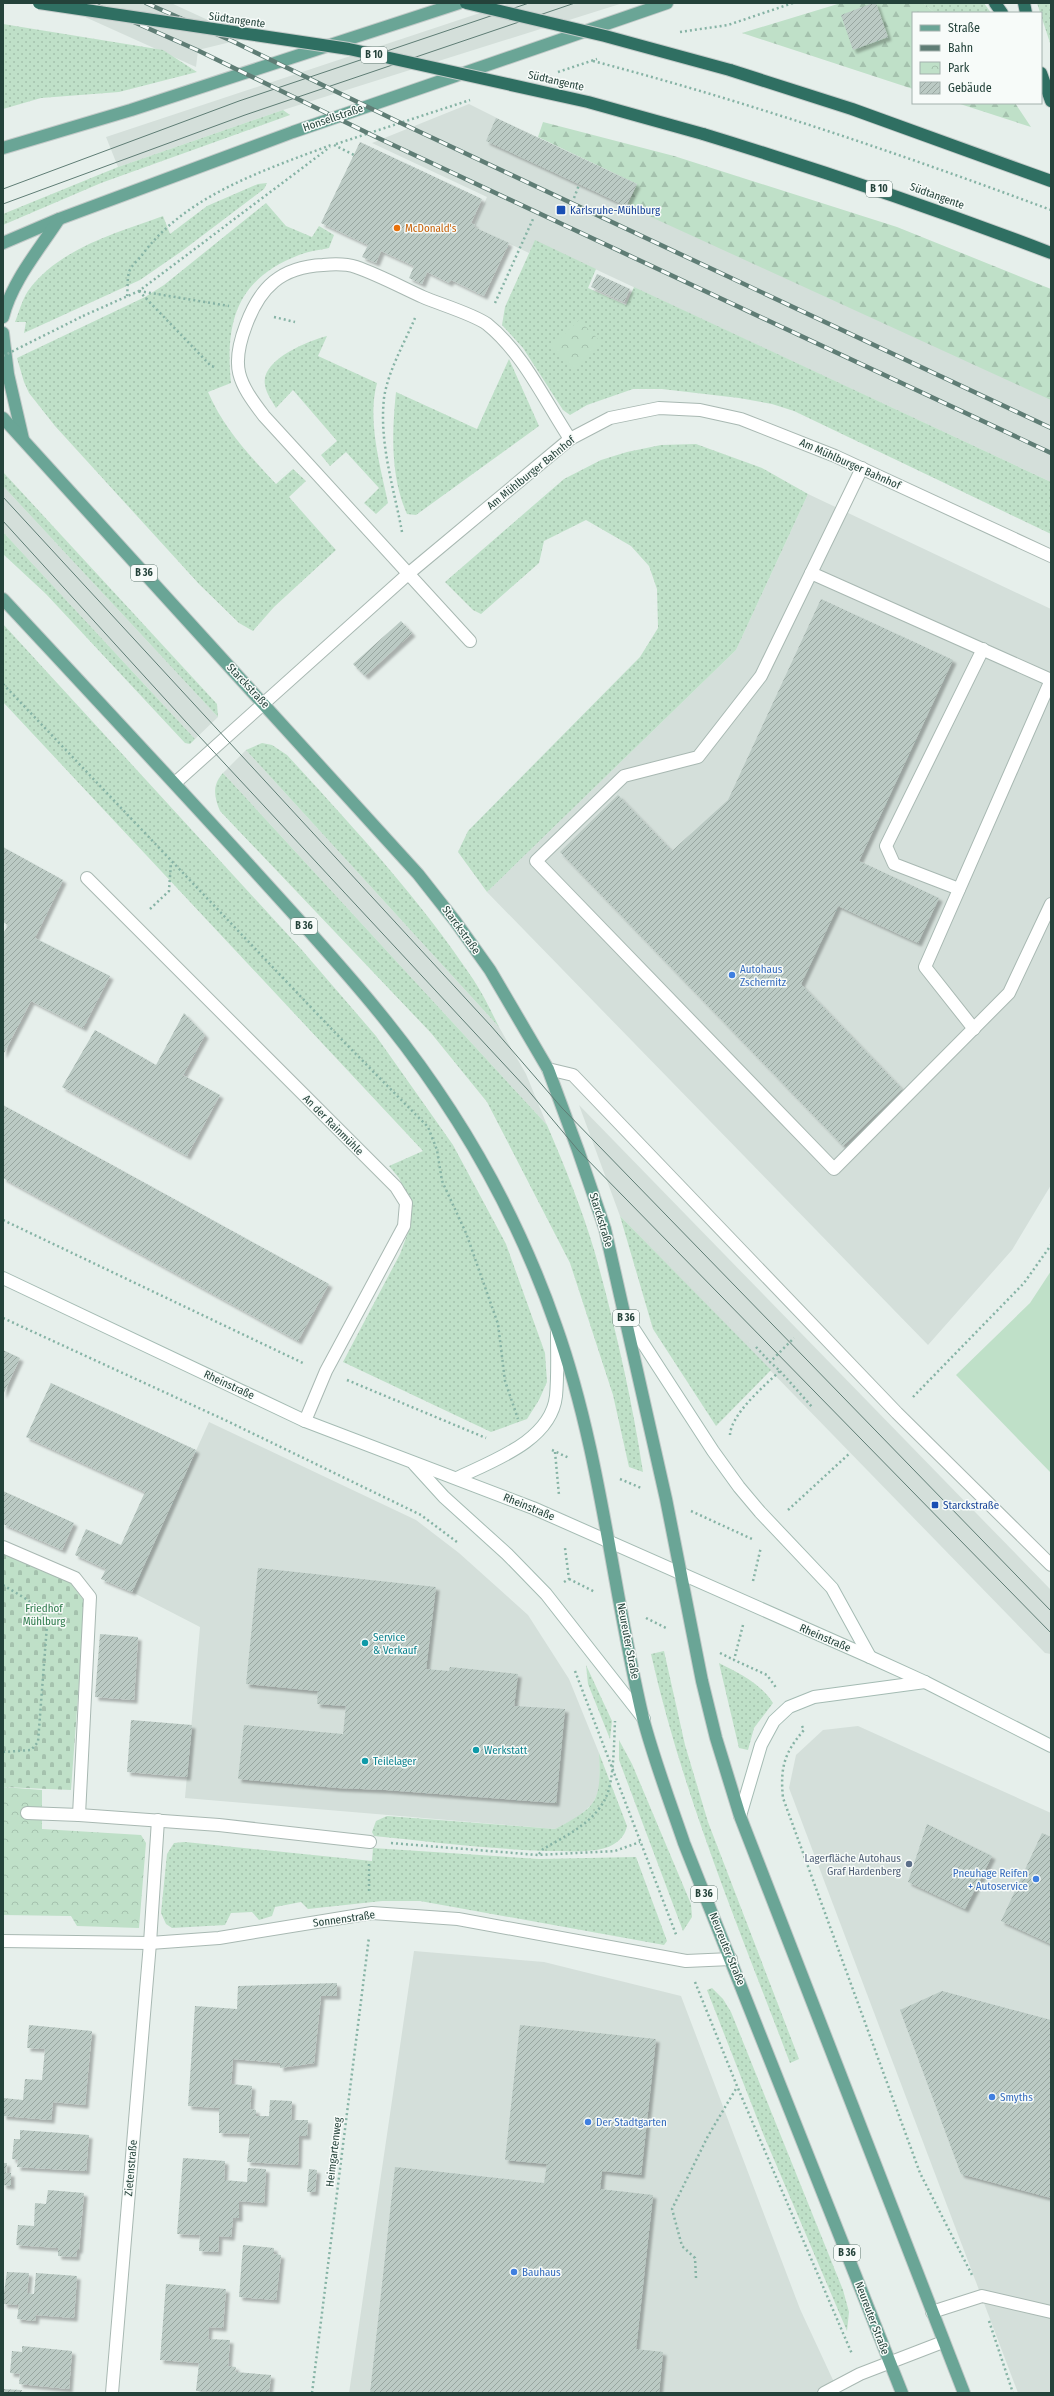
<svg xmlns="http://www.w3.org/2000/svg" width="1054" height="2396" viewBox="0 0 1054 2396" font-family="'Fira Sans Condensed',sans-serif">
  <defs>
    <pattern id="grass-dots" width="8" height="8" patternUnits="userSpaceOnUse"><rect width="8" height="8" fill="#bfe0c8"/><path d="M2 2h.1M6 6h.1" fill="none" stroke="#a4c1ad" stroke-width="1.8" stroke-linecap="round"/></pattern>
    <pattern id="forest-firs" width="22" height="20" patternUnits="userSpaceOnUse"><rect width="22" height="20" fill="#bfe0c8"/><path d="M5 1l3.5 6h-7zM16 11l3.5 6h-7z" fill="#a4c1ad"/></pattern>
    <pattern id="cemetery-stones" width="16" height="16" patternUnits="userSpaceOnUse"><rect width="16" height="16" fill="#bfe0c8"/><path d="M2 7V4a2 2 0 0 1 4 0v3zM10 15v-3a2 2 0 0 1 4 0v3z" fill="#a4c1ad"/></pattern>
    <pattern id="park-crowns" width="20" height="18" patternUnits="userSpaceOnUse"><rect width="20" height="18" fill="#bfe0c8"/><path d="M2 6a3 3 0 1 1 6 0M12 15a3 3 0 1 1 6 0" fill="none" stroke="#a4c1ad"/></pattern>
    <pattern id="building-hatch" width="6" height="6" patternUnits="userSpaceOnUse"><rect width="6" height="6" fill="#bbcac4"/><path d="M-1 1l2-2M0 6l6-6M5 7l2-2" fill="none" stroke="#98a6a0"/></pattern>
    <filter id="shadow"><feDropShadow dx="3.5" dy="3.5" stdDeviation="1" flood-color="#0004"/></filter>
  </defs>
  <rect width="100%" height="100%" fill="#e6efeb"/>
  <g fill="#d4dfda">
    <polygon points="54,3 171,3 247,38 198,50 196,67"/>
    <polygon points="510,3 623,3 283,110 118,167 106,137"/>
    <polygon points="469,104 1051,394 1051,482 535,241 529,253 474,227 487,197 372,143"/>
    <polygon points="3,486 218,717 195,739 3,532"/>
    <polygon points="808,494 1051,609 1051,1185 1012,1250 928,1345 487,892 736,650"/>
    <polygon points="246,750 499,1027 526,1074 547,1125 223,773"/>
    <polygon points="579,1105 1051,1590 1051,1654 1045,1653 620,1216"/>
    <polygon points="209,1422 416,1520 459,1553 528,1615 569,1679 599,1753 600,1790 592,1804 578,1817 555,1829 185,1798 200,1627 132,1592"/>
    <polygon points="858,1726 1051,1813 1051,2393 1018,2393 789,1788 796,1755 823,1730"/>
    <polygon points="414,1951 544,1962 681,1996 800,2309 839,2393 349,2393"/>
  </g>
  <g fill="url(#grass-dots)">
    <polygon points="923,3 984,3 991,13 935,13"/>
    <polygon points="1037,3 1051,3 1051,46"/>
    <polygon points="3,24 163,50 197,72 119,92 41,98 3,109"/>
    <polygon points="283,110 290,115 101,183 3,225 3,214 118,167"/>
    <path d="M267,183L264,189L182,251L140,280L24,333L26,322H15C19,312 22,300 28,291C59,248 117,233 163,216L170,234L207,206L258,184Z"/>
    <path d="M266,203L286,226L312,237L319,226L334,235L329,248C319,250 309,251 299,255C237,279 225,321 231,383L208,392C224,429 249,455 276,484L293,469L306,481L289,497L336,550L274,607L253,631L239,623L199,584L55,426L29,393L24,382L17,358L145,297L164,285Z"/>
    <polygon points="535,240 596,269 588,288 626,305 634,287 1051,482 1051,534 794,411 772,404 739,398 662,389 633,389 587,405 570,415 563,410 523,348 502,325 505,307"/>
    <path d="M327,336L318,356L377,383C367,420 380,465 388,503L376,514L364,503L379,488L346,452L330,466L321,455L337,441L293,390L276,408C272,401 266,393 265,385C260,360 308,341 327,336Z"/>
    <path d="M509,359L539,426L416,515L407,514C390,476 392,431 396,392L477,429Z"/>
    <polygon points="696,444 762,468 808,494 736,650 487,892 458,852 468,831 640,657 658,628 657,589 649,566 631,546 586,520 544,541 539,563 481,614 473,610 445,582 564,479 601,460 627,452 661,445"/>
    <polygon points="3,472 217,704 218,717 3,486"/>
    <polygon points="3,532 195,739 190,744 185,743 46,594 3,554"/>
    <polygon points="3,624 301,949 376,1036 453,1145 506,1244 545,1353 547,1382 539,1400 527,1419 491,1432 343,1362 400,1254 410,1227 409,1200 399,1178 389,1166 423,1151 3,702"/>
    <path d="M262,743L272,745L287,755C353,827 419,898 473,979C483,994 491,1011 499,1027L246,750Z"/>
    <path d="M223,773L547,1125C565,1167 582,1209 595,1253C615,1325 632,1399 643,1472L629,1467L613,1395L570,1263L487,1102L431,1033L220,811C214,797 212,785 223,773Z"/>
    <polygon points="620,1216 771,1370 716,1426 653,1329"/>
    <path d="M664,1651L685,1745L708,1822L799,2059L790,2063C739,1928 683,1796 651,1654Z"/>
    <path d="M719,1663C740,1674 759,1682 773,1703L754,1728L748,1750L739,1748Z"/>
    <polygon points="586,1665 612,1721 610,1739 588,1684"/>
    <polygon points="619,1740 632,1764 691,1904 692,1917 683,1931 619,1760"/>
    <path d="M599,1753L627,1826C625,1837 616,1845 605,1848C588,1853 565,1851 547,1851C490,1849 432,1842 374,1836L372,1832L376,1821L387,1816L555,1829C599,1806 601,1801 599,1753Z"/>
    <polygon points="185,1842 372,1861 373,1848 539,1859 636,1857 667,1941 664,1945 420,1901 382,1901 308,1909 301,1902 275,1907 272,1916 259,1920 252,1912 231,1913 225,1925 172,1928 166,1924 161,1913 167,1854 174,1843"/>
    <polygon points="712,1988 723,1999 731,2012 843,2290 849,2312 847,2331 764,2136 707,1990"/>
  </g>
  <g fill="url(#forest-firs)">
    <polygon points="841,3 923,3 935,13 913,13 913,89 742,33"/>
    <polygon points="957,103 1015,103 1031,127"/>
    <polygon points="543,122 674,156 897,227 1051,289 1051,400 627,206 637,184 538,137"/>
  </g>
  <polygon fill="url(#cemetery-stones)" points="3,1553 70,1582 85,1602 71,1790 3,1787"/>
  <g fill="url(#park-crowns)">
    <polygon points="579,320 602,343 575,370 552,346"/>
    <polygon points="3,1787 42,1790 42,1829 141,1835 146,1843 139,1928 77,1926 71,1916 3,1915"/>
  </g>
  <polygon fill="#bfe0c8" points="1051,1271 1051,1473 956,1375 1030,1303"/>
  <g fill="url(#building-hatch)" filter="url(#shadow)">
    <polygon points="873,3 876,3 888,37 853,50 841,15"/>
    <polygon points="496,118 637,184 626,206 486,141"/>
    <polygon points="360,142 482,199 471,223 475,225 474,227 509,243 484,296 451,280 449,283 427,272 422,284 409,278 414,266 381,251 376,263 362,257 368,245 321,223"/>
    <polygon points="597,274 630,289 624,302 591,287"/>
    <polygon points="821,599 953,660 859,861 939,898 918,943 838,906 801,984 902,1089 843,1146 560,852 618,795 672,851 728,800"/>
    <polygon points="401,621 412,633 365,676 353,664"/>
    <polygon points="3,847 63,880 35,938 110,976 83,1028 31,1001 3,1055 3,934 8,925 3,922"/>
    <polygon points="184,1013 205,1035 183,1075 220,1095 187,1156 62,1087 95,1030 156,1065"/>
    <polygon points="3,1105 329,1284 298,1341 3,1178"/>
    <polygon points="3,1350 20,1358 3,1395"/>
    <polygon points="51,1383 196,1450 132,1592 101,1579 106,1569 75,1555 86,1529 121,1545 145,1492 26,1437"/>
    <polygon points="3,1491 74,1523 62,1550 3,1524"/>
    <polygon points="258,1568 436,1587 426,1669 449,1671 450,1667 518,1674 514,1706 565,1709 556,1803 386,1790 338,1788 238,1779 244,1725 343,1734 346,1706 317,1704 318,1691 246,1684"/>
    <polygon points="100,1634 138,1637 134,1700 95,1697"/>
    <polygon points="131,1720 192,1725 187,1777 127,1772"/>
    <polygon points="927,1824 992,1856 965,1909 908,1882"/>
    <polygon points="1042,1833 1051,1837 1051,1944 1001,1921"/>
    <polygon points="337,1983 337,1996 321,1996 314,2063 280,2068 280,2063 233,2059 231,2084 252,2086 250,2109 256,2110 256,2116 269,2116 270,2100 292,2101 291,2120 308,2120 307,2136 299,2136 298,2165 247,2162 250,2134 219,2133 219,2108 188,2106 195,2006 237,2009 238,1986"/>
    <polygon points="942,1991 1051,2020 1051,2198 961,2174 900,2010"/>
    <polygon points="29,2025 92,2031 85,2105 53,2102 51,2120 3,2116 3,2098 23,2100 25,2079 42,2080 45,2049 27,2048"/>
    <polygon points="520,2025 656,2039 641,2175 602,2171 600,2189 653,2195 636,2349 663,2352 659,2393 370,2393 395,2167 544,2183 547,2164 505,2160"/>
    <polygon points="20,2130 89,2135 86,2171 17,2167 18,2160 12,2159 14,2139 20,2139"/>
    <polygon points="183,2158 225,2161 224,2180 247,2182 248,2168 266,2169 264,2203 239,2201 239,2218 233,2218 231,2237 219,2236 218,2252 199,2251 200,2235 177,2234"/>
    <polygon points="3,2163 7,2163 6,2173 11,2173 11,2186 3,2185"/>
    <polygon points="309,2169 317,2170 315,2192 307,2192"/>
    <polygon points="48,2190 84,2193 79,2250 77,2250 76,2257 58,2256 58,2248 16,2245 18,2225 34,2226 35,2203 46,2204"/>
    <polygon points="243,2245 274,2248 274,2254 281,2255 276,2300 239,2297"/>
    <polygon points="7,2272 29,2273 27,2293 34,2294 36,2273 77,2276 74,2318 36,2315 35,2321 17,2319 19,2305 4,2304 3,2299"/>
    <polygon points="166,2284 226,2289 223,2328 209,2327 208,2339 230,2340 228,2366 236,2367 235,2372 271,2375 269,2393 196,2391 199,2363 160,2360"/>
    <polygon points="22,2346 72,2351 69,2389 19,2384 20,2374 10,2373 12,2351 22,2352"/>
    <polygon points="3,2389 22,2390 21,2393 3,2393"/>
  </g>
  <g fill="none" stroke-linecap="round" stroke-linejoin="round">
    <g stroke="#a8b8b2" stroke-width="14">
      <g id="lane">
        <polyline points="862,468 761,676 698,757 624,776 536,861 834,1169 1009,993 1051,904"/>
        <polyline points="811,573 1051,680"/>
        <path d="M470,641L264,416C238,382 230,367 246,325C260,287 281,267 323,265C333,264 347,264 356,267C379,275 401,287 423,297C439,304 473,314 487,324C523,353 545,401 570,439"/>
        <polyline points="87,878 396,1187 406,1203 404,1226 326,1371 305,1421"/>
        <polyline points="959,889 894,864 886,846 983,649"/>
        <polyline points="974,1029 925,967 1051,680"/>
        <polyline points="548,1069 573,1075 897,1413 1051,1565"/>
        <polyline points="3,1547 75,1578 90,1597 79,1815"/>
        <polyline points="27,1813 79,1815 219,1825 370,1842"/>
        <polyline points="150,1943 158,1820"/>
        <polyline points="932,2312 982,2296 1051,2312"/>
        <polyline points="824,2393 860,2374 943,2342"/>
      </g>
    </g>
    <g stroke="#a8b8b2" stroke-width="14">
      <g id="street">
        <polyline points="175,783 408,574 570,439 610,418 659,408 700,410 741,419 835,456 1051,556"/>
        <polyline points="3,1941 150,1943 219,1938 372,1913 458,1919 686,1961 731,1959"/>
        <polyline points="112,2393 150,1943"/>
      </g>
    </g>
    <g stroke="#a4bbb3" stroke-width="14">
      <g id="secondary">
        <polyline points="3,1278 305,1421 533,1508 870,1657 925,1682 1051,1746"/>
        <polyline points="626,1317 713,1451 739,1487 760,1512 832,1588 870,1657"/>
        <polyline points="414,1464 444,1497 507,1554 546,1594 644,1719"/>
        <path d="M457,1478C492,1461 551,1441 556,1396C558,1375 557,1353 557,1332"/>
        <polyline points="740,1816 761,1745 774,1721 789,1707 814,1697 925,1682"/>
      </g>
    </g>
    <g stroke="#c2cac8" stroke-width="14">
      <g id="primary">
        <polyline points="3,148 131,110 459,3"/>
        <polyline points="3,243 59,219 293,132 667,3"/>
        <path d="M3,317C12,281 39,250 59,219"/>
        <polyline points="3,333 8,374 23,439"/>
        <polyline points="3,418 418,874 455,921 490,970 548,1069 578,1150 605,1229 666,1499 702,1681 716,1738 740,1816 964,2393"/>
        <path d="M3,599C86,688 169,777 251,867C297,918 344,968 386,1021C459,1112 518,1216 556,1326C601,1453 612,1588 643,1718C654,1760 670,1802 684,1843L902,2393"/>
      </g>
    </g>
    <g stroke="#c2cac8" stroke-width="14">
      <g id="highway">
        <polyline points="995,3 1002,13"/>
        <polyline points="1024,3 1026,13"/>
        <polyline points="730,70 852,109 1051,181"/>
        <polyline points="1041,73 1051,101"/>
        <path d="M703,134C821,170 936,209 1051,253"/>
      </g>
    </g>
    <g stroke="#86b3a5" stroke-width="2.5" stroke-dasharray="2 3" stroke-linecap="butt">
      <polyline points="680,32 728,25 793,3"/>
      <path d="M593,61C749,102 901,154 1051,210"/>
      <polyline points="558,72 597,59"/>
      <polyline points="336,144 470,100"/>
      <polyline points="334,145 354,155"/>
      <polyline points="574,198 579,185"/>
      <polyline points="139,291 229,306"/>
      <polyline points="139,291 211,366 215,367"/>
      <path d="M127,296C128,289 127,279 129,272C131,266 138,260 142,255C186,195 265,170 331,145"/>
      <polyline points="495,303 533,219"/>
      <polyline points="83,316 139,291 330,147"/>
      <polyline points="274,317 295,322"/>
      <path d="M402,532C394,488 379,444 384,398C388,371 404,344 415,318"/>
      <polyline points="3,684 345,1043 428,1127 437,1150 442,1181 466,1233 498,1324 505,1381 518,1419"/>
      <polyline points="150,909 169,891 171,862"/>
      <polyline points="3,1220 305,1364"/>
      <polyline points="3,1318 225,1420 421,1515 457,1542"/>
      <polyline points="756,1347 770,1362"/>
      <polyline points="780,1371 813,1408"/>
      <polyline points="347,1380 486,1438"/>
      <polyline points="913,1397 1024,1283 1051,1245"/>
      <path d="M730,1435C731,1414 765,1385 780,1371L770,1362L794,1338"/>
      <polyline points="552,1450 569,1458"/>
      <polyline points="555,1452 559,1495"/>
      <polyline points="620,1479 641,1488"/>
      <polyline points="788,1510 850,1453"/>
      <polyline points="691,1511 752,1539"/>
      <polyline points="569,1579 595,1592"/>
      <polyline points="753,1581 761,1547"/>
      <polyline points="564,1582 569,1579 565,1548"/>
      <path d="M3,1585C20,1596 41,1604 47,1625L38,1742L31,1750L3,1752"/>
      <polyline points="646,1618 668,1629"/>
      <polyline points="743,1625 734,1660 767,1675 777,1689"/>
      <polyline points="720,1653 734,1660"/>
      <polyline points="575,1671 677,1937"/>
      <path d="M802,1726L804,1730C784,1753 780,1768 783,1798L920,2173L972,2275"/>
      <polyline points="391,1843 538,1855 615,1851 640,1842"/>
      <path d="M539,1854L543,1849C566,1836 595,1822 606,1797C614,1781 614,1741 615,1721"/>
      <polyline points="369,1891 369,1864"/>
      <polyline points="695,1982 737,2086 852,2354"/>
      <polyline points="696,2278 695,2258 682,2246 672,2209 708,2136 737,2087"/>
      <polyline points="989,2321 1013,2393"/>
      <polyline points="312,2393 369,1937"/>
    </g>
    <use href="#lane" stroke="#fff" stroke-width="12"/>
    <use href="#street" stroke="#fff" stroke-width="12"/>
    <use href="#secondary" stroke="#fff" stroke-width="12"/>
    <use href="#primary" stroke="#6aa596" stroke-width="12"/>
    <use href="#highway" stroke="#2f6f62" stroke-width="12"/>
    <g stroke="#5f7d75" stroke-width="1">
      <polyline points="3,189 239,101 529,3"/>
      <polyline points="3,204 245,115 575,3"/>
      <polyline points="3,497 491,1026 562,1108 1051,1611"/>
      <polyline points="3,521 186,722 527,1089 578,1150 1051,1633"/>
    </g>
    <g stroke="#5f7d75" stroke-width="4.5">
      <g id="rail">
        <polyline points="91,3 197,50 376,137 1051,453"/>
        <polyline points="146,3 232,41 405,125 1051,428"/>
      </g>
    </g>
    <use href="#rail" stroke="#f7fbf9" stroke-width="3" stroke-dasharray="9" stroke-linecap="butt"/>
    <g stroke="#c2cac8" stroke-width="14" stroke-linecap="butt">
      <g id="highway-bridge">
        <polyline points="39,3 349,49 588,102 703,134"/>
        <polyline points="466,3 605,36 730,70"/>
      </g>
    </g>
    <polyline stroke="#86b3a5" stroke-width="2.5" stroke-dasharray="2 3" stroke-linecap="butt" points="3,356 83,316"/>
    <use href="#highway-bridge" stroke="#2f6f62" stroke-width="12"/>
  </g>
  <g fill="#1a4fb4" stroke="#f7fbf9" stroke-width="1.5">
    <rect x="556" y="205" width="10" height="10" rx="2"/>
    <rect x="931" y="1501" width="8" height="8" rx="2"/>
  </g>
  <circle fill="#e8710a" stroke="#f7fbf9" stroke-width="1.5" cx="397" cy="228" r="4"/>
  <g fill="#3f7fe0" stroke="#f7fbf9" stroke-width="1.5">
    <circle cx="732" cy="975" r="4"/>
    <circle cx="1036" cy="1879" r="4"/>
    <circle cx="992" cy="2097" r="4"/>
    <circle cx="588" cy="2122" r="4"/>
    <circle cx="514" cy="2272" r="4"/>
  </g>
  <g fill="#0f9aa8" stroke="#f7fbf9" stroke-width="1.5">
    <circle cx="365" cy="1643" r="4"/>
    <circle cx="476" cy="1750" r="4"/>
    <circle cx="365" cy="1761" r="4"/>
  </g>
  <circle fill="#5c6f8a" stroke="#f7fbf9" stroke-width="1.5" cx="909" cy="1864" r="4"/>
  <g text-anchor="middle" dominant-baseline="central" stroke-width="3" stroke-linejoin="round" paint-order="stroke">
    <g fill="#f7fbf9" stroke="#637a73" stroke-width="1">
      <rect x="361" y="47" width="26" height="16" rx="3"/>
      <rect x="866" y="181" width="26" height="16" rx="3"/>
      <rect x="131" y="565" width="26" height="16" rx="3"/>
      <rect x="291" y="918" width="26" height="16" rx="3"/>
      <rect x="613" y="1310" width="26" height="16" rx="3"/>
      <rect x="691" y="1886" width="26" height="16" rx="3"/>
      <rect x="834" y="2245" width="26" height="16" rx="3"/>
    </g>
    <g font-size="10" font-weight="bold" fill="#24423a">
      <text x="374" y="55">B 10</text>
      <text x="879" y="189">B 10</text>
      <text x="144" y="573">B 36</text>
      <text x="304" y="926">B 36</text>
      <text x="626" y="1318">B 36</text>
      <text x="704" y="1894">B 36</text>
      <text x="847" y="2253">B 36</text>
    </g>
    <g font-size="11" fill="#24423a" stroke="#f7fbf9">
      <text transform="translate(237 20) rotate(8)">Südtangente</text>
      <text transform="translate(556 81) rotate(13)">Südtangente</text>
      <text transform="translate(333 118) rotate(-19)">Honsellstraße</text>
      <text transform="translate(937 196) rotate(20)">Südtangente</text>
      <text transform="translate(850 464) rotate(24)">Am Mühlburger Bahnhof</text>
      <text transform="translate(531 473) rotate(-39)">Am Mühlburger Bahnhof</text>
      <text transform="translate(248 686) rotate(47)">Starckstraße</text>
      <text transform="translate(461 930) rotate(54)">Starckstraße</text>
      <text transform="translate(333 1125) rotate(45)">An der Rainmühle</text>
      <text transform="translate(601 1220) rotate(73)">Starckstraße</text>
      <text transform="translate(229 1385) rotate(25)">Rheinstraße</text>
      <text transform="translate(529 1507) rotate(22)">Rheinstraße</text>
      <text transform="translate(825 1638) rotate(23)">Rheinstraße</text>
      <text transform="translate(628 1641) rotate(79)">Neureuter Straße</text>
      <text transform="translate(344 1919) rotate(-8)">Sonnenstraße</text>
      <text transform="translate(727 1949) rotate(68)">Neureuter Straße</text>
      <text transform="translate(334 2152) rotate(-83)">Heimgartenweg</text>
      <text transform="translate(131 2168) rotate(-85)">Zietenstraße</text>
      <text transform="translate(872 2318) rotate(69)">Neureuter Straße</text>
    </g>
    <g font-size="11" fill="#164399" stroke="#f7fbf9" text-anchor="start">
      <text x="570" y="210">Karlsruhe-Mühlburg</text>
      <text x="943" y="1505">Starckstraße</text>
    </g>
    <g font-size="11" fill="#c56008" stroke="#f7fbf9" text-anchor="start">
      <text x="405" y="228">McDonald's</text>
    </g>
    <g font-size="11" fill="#366cbe" stroke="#f7fbf9" text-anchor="start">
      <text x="740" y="969">Autohaus<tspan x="740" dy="13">Zschernitz</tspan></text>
      <text x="1028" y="1873" text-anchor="end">Pneuhage Reifen<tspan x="1028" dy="13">+ Autoservice</tspan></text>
      <text x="1000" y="2097">Smyths</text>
      <text x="596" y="2122">Der Stadtgarten</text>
      <text x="522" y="2272">Bauhaus</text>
    </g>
    <g font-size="11" fill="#2d7a4b" stroke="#f7fbf9">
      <text x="44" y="1608">Friedhof<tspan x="44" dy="13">Mühlburg</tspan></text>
    </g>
    <g font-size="11" fill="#0d838f" stroke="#f7fbf9" text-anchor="start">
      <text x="373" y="1637">Service<tspan x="373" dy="13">&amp; Verkauf</tspan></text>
      <text x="484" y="1750">Werkstatt</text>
      <text x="373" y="1761">Teilelager</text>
    </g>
    <g font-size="11" fill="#4e5e75" stroke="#f7fbf9" text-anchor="end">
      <text x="901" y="1858">Lagerfläche Autohaus<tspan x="901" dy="13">Graf Hardenberg</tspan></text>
    </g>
  </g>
  <rect width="1054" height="2396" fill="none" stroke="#24423a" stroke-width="8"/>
  <rect x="912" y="12" width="130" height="92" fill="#f7fbf9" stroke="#a3b1ad"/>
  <rect x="920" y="25" width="20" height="6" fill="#6aa596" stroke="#a3b1ad"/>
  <text x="948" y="32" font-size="12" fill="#24423a">Straße</text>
  <rect x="920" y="45" width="20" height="6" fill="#5f7d75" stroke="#a3b1ad"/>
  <text x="948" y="52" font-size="12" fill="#24423a">Bahn</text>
  <rect x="920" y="62" width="20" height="12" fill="url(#park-crowns)" stroke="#a3b1ad"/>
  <text x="948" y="72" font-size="12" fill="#24423a">Park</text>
  <rect x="920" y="82" width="20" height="12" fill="url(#building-hatch)" stroke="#a3b1ad"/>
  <text x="948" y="92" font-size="12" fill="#24423a">Gebäude</text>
</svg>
